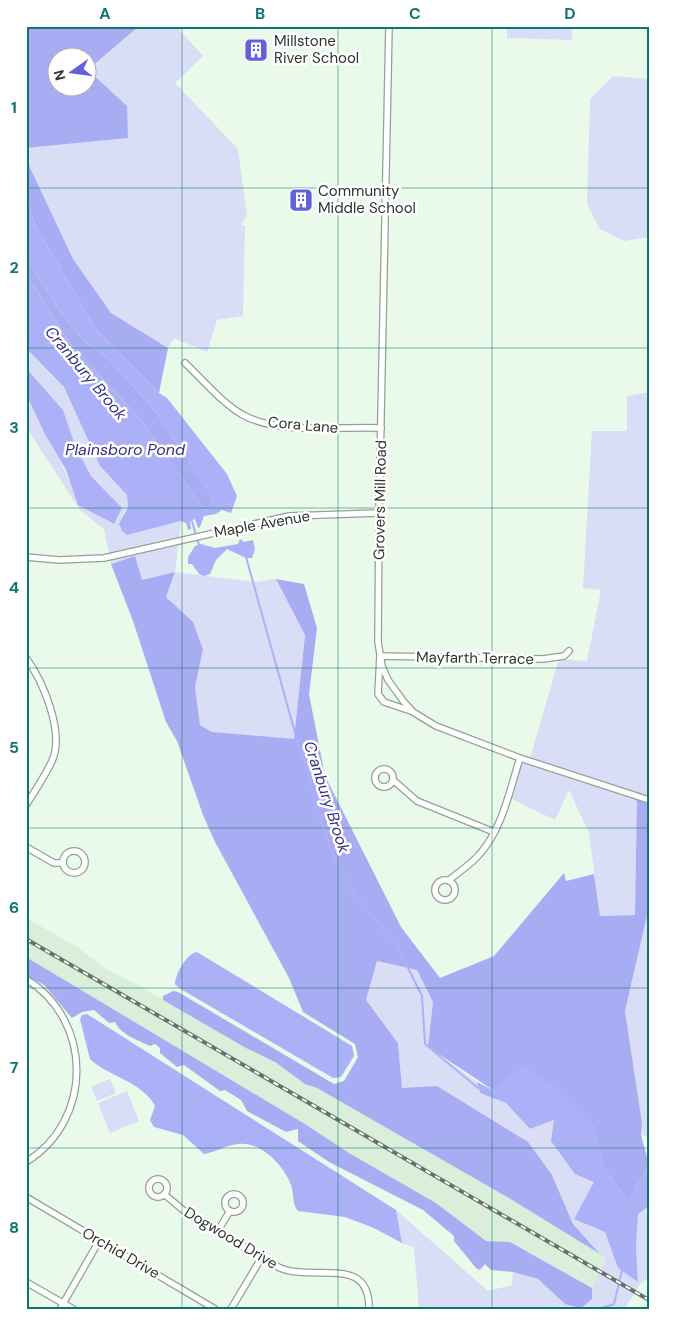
<svg xmlns="http://www.w3.org/2000/svg" width="675" height="1335" viewBox="0 0 675 1335" font-family="'DM Sans',sans-serif">
  <rect width="100%" height="100%" fill="#e9faea"/>
  <polygon fill="#d9efda" points="26,918 77,947 105,968 184,1010 246,1048 275,1062 305,1084 317,1088 507,1197 600,1254 606,1260 592,1288 510,1242 486,1241 436,1203 349,1153 305,1124 26,957"/>
  <g fill="#daddf6">
    <polygon points="139,26 176,26 203,56 175,83 238,149 247,215 241,225 245,226 243,316 217,320 207,352 174,338 168,348 111,313 73,259 26,159 26,148 127,138 127,106 88,71"/>
    <polygon points="507,26 572,26 572,40 507,38"/>
    <polygon points="613,76 649,79 649,237 624,241 600,229 587,204 590,99"/>
    <path d="M26,348L64,387L100,466L127,495L128,507L123,513L127,535L181,521L175,572L256,582L276,579L305,635L294,740L212,732L200,725L195,687L203,649L193,622L166,597L175,573L142,581L116,561L111,564L104,529L80,510L26,427V394C44,432 65,466 79,505L113,524L122,508L91,476L75,445L63,410L26,368Z"/>
    <polygon points="649,392 649,787 647,799 637,796 635,915 600,916 589,833 569,790 555,820 510,798 524,755 530,758 559,659 587,661 601,590 583,588 592,431 627,431 627,396"/>
    <polygon points="649,907 649,1137 641,1135 642,1123 625,1011"/>
    <polygon points="377,961 417,970 434,1002 428,1047 477,1082 480,1093 506,1103 530,1129 555,1119 575,1173 594,1182 605,1232 618,1268 638,1281 636,1247 638,1213 649,1206 649,1278 640,1284 625,1309 419,1309 414,1247 402,1243 396,1210 488,1291 512,1285 513,1272 538,1279 565,1304 592,1299 592,1288 606,1260 573,1224 552,1175 402,1089 398,1043 366,1000"/>
    <polygon points="110,1079 116,1093 97,1101 91,1087"/>
    <polygon points="127,1091 139,1121 110,1133 98,1103"/>
  </g>
  <g fill="#a8adf3" fill-rule="evenodd">
    <path d="M26,26H139L88,70L127,106L128,138L26,148ZM58,58H88V88H58Z"/>
    <polygon points="26,159 73,259 111,313 168,348 159,393 95,328 36,227 26,197"/>
    <polygon points="26,258 61,313 83,340 110,360 155,411 212,496 211,507 204,510 142,421 69,342 26,273"/>
    <polygon points="135,556 142,580 175,572 166,597 193,622 203,649 195,687 200,725 212,732 294,739 305,635 276,579 304,584 317,628 309,694 325,776 401,927 440,978 494,956 564,873 566,881 594,874 600,916 635,915 637,796 647,799 649,787 649,907 625,1011 642,1123 641,1135 649,1165 628,1202 603,1167 593,1126 493,1090 428,1047 433,1002 417,970 377,961 366,1000 398,1043 402,1088 437,1086 528,1142 552,1175 573,1224 600,1254 507,1197 317,1088 305,1084 275,1062 246,1048 163,1000 163,996 173,991 178,992 334,1084 344,1081 358,1057 355,1044 303,1012 289,978 215,842 203,815 177,741 166,722 133,621 111,564"/>
    <path d="M26,957L305,1124L349,1153L436,1203L486,1241L510,1242L592,1288V1299L581,1308L565,1304L538,1279L513,1272L491,1270L485,1264L480,1270L476,1268L454,1241V1236L423,1210L329,1162L298,1141V1129L286,1132L247,1111L241,1100L225,1090L220,1091L184,1065L177,1067L160,1053V1048L155,1044L150,1046C138,1040 121,1035 115,1022L109,1023L94,1010L82,1012L72,1018L44,985L26,975Z"/>
  </g>
  <g fill="#acb1f7">
    <polygon points="26,197 36,227 95,328 159,393 167,398 227,474 237,496 231,513 222,510 216,514 204,516 200,527 198,528 195,519 190,521 191,529 188,530 186,523 181,521 127,535 122,531 119,524 128,507 127,495 100,466 64,387 26,348 26,273 69,342 142,421 204,510 211,507 212,496 155,411 110,360 83,340 61,313 26,258"/>
    <polygon points="26,368 63,410 75,445 91,476 122,508 114,524 78,505 66,470 45,434 26,394"/>
    <polygon points="240,539 244,542 253,540 255,549 252,558 246,558 227,549 216,560 210,574 204,576 199,574 192,564 188,564 188,557 195,546 201,544 215,548 238,544"/>
    <path d="M197,952L352,1046L354,1056L341,1077L333,1078L179,988L175,984C175,974 187,953 197,952Z"/>
    <path d="M87,1014L396,1210L402,1243L374,1228L345,1217L298,1211C292,1205 294,1193 291,1185C284,1166 261,1141 238,1144C226,1145 216,1152 204,1154L183,1135L154,1127L150,1120L155,1106C142,1081 109,1077 90,1059L80,1019L82,1015Z"/>
    <polygon points="523,1065 556,1087 593,1126 603,1167 628,1202 649,1165 649,1206 638,1214 636,1247 638,1282 618,1268 605,1232 574,1219 594,1182 575,1174 551,1141 554,1120 530,1129 506,1103 480,1093 477,1082 493,1090"/>
  </g>
  <g fill="none" stroke-linecap="round" stroke-linejoin="round">
    <g stroke="#acb1f7" stroke-width="2">
      <polyline points="191,518 199,545"/>
      <polyline points="246,557 299,747 310,775 314,803 335,860 358,900 395,942 422,996 425,1044 478,1088"/>
      <polyline points="599,1309 614,1304 622,1270"/>
    </g>
    <g stroke="#92a293" stroke-width="8">
      <g id="street">
        <polyline points="389,26 379,513 378,642 382,666 388,680 404,702 413,712 436,726 520,758 649,800"/>
        <path d="M185,363C203,380 222,403 243,415C279,435 341,426 381,428"/>
        <polyline points="26,557 59,560 104,558 289,516 379,513"/>
        <path d="M26,658C43,681 65,733 52,761C45,776 35,791 26,805"/>
        <polyline points="411,711 384,702 378,694 380,656 543,659 564,656 569,651"/>
        <circle cx="384" cy="778" r="9"/>
        <polyline points="393,780 417,801 494,832"/>
        <polyline points="26,847 54,863 63,863"/>
        <circle cx="74" cy="862" r="11"/>
        <circle cx="445" cy="890" r="10"/>
        <path d="M449,880C458,873 468,866 476,858C502,832 509,792 520,758"/>
        <path d="M26,979C94,1021 93,1121 26,1162"/>
        <circle cx="158" cy="1188" r="9"/>
        <path d="M164,1194L189,1215L280,1268C314,1282 370,1254 369,1309"/>
        <circle cx="234" cy="1203" r="9"/>
        <polyline points="26,1197 215,1309"/>
        <polyline points="217,1232 230,1211"/>
        <polyline points="26,1282 73,1309"/>
        <polyline points="60,1309 99,1241"/>
        <polyline points="231,1309 262,1257"/>
      </g>
    </g>
    <use href="#street" stroke="#fff" stroke-width="5.5"/>
    <g stroke="#677168" stroke-width="4">
      <polyline id="rail" points="26,939 649,1300"/>
    </g>
    <use href="#rail" stroke="#fff" stroke-width="2" stroke-dasharray="5.5" stroke-linecap="butt"/>
  </g>
  <path fill="none" stroke="#0f766e" stroke-width="1" stroke-opacity="0.55" d="M182,26V1309M338,26V1309M492,26V1309M26,188H649M26,348H649M26,508H649M26,668H649M26,828H649M26,988H649M26,1148H649"/>
  <defs>
    <g id="building-square" transform="scale(1.25)"><rect x="-9" y="-9" width="18" height="18" rx="4" fill="#6460d9" stroke="#fff"/><path d="M-4-6H4V6H1V3H-1V6H-4ZM-2.5-4.3h1.7v1.8h-1.7ZM.8-4.3h1.7v1.8H.8ZM-2.5-1h1.7V.8h-1.7ZM.8-1h1.7V.8H.8Z" fill="#fff"/></g>
  </defs>
  <g fill-rule="evenodd">
    <use href="#building-square" x="256" y="50"/>
    <use href="#building-square" x="301" y="200"/>
  </g>
  <g text-anchor="middle" dominant-baseline="central" stroke-width="5" stroke-linejoin="round" paint-order="stroke">
    <g font-size="15" fill="#2e342f" stroke="#fff" text-anchor="start">
      <text x="274" y="41">Millstone<tspan x="274" dy="17">River School</tspan></text>
      <text x="318" y="191">Community<tspan x="318" dy="17">Middle School</tspan></text>
    </g>
    <g font-size="15" fill="#2e342f" stroke="#fff">
      <text transform="translate(303 425) rotate(5)">Cora Lane</text>
      <text transform="translate(380 500) rotate(-89)">Grovers Mill Road</text>
      <text transform="translate(262 524) rotate(-10)">Maple Avenue</text>
      <text transform="translate(475 658) rotate(1)">Mayfarth Terrace</text>
      <text transform="translate(231 1238) rotate(31)">Dogwood Drive</text>
      <text transform="translate(121 1253) rotate(30)">Orchid Drive</text>
    </g>
    <g font-size="16" font-style="italic" fill="#35307f" stroke="#fff">
      <text transform="translate(86 373) rotate(50)">Cranbury Brook</text>
      <text x="125" y="449">Plainsboro Pond</text>
      <text transform="translate(327 797) rotate(72)">Cranbury Brook</text>
    </g>
  </g>
  <rect width="675" height="1335" fill="none" stroke="#ffffff" stroke-width="55"/>
  <g transform="translate(72 72) rotate(256)"><circle r="24" fill="#ffffff" stroke="#abaeac"/>
  <path d="M0-4L9 19L0 12L-9 19Z" fill="#6460d9"/>
  <text y="-8" font-size="14" font-weight="bold" text-anchor="middle" fill="#2e342f">N</text>
  </g>
  <rect x="28" y="28" width="620" height="1280" fill="none" stroke="#0f766e" stroke-width="2"/>
  <g font-size="16" text-anchor="middle" font-weight="bold" fill="#0f766e">
    <text x="105" y="19">A</text>
    <text x="260" y="19">B</text>
    <text x="415" y="19">C</text>
    <text x="570" y="19">D</text>
    <text x="14" y="113">1</text>
    <text x="14" y="273">2</text>
    <text x="14" y="433">3</text>
    <text x="14" y="593">4</text>
    <text x="14" y="753">5</text>
    <text x="14" y="913">6</text>
    <text x="14" y="1073">7</text>
    <text x="14" y="1233">8</text>
  </g>
</svg>
